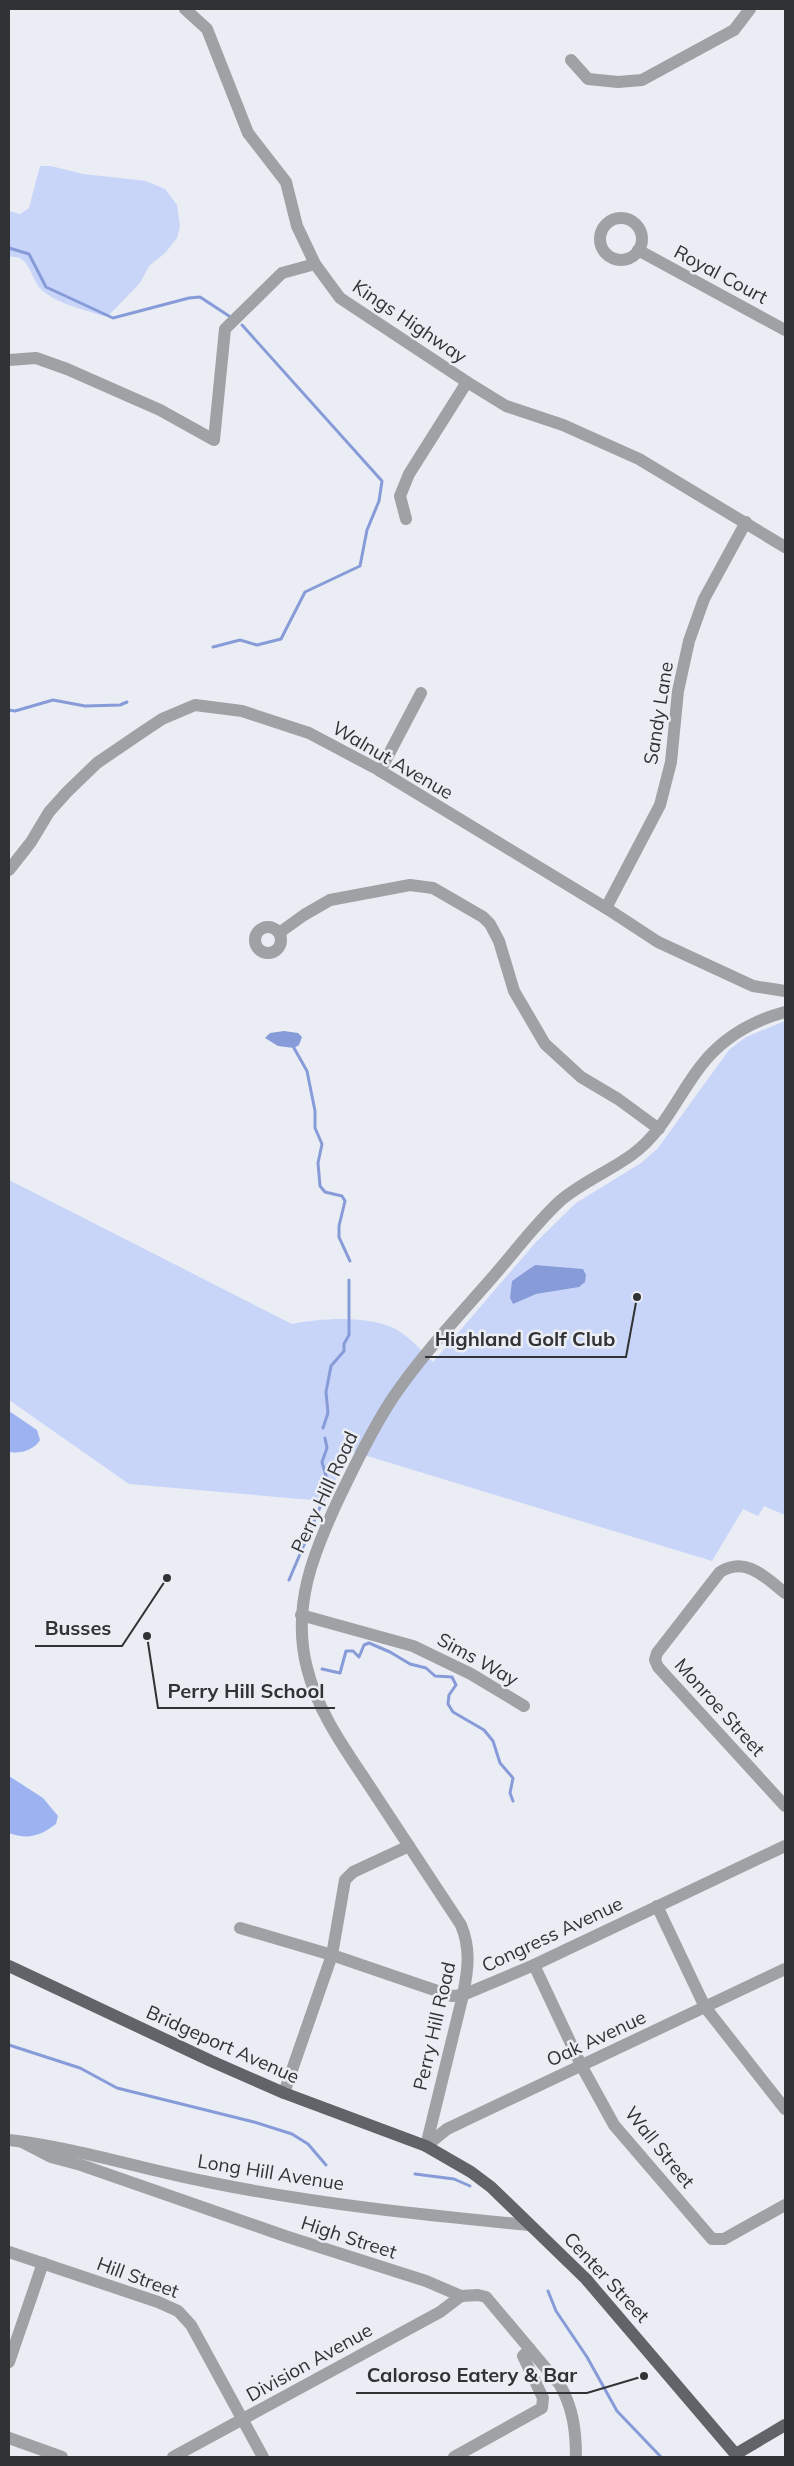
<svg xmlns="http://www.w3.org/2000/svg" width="794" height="2466" viewBox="0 0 794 2466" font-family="Mulish,sans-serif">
  <rect width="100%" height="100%" fill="#eaedf4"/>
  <g fill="#c8d5f9">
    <path d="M40,166H51L83,174L146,181L165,189L177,205L180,226L177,238L165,253L149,266L140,283L108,316H103C83,309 53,303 39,287C30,275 29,254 9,257V211L20,214L29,208Z"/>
    <path d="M785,1021V1515L764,1506L758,1516L743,1509L712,1561L351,1451L324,1501L129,1484L9,1400V1180L292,1324C322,1318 375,1314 402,1333C413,1341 423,1352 433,1362L536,1242L576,1203L641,1163L658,1148L729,1050L746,1037Z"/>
  </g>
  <g fill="#9cb2f1">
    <path d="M9,1411L37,1430L40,1440C34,1450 21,1454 9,1452Z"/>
    <path d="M9,1776L43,1798L58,1816L56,1824C40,1836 28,1840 9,1833Z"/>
  </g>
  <g fill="#879bd9">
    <polygon points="284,1031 298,1033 302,1037 299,1045 294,1048 278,1046 265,1038 270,1033"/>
    <polygon points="535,1265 583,1269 586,1275 585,1282 579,1287 536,1294 513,1304 510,1298 512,1281"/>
  </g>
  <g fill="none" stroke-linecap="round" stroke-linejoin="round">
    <g stroke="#879bd9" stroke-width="3">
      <polyline points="9,248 29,254 46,287 113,318 189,298 200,297 229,316"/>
      <polyline points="213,647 240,640 257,645 281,639 305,592 360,566 367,530 379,501 382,481 242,325"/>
      <polyline points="9,710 15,711 53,700 85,706 120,705 127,702"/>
      <polyline points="294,1048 307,1071 315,1111 315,1128 322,1144 318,1163 320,1186 325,1192 342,1196 345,1201 339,1226 339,1237 350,1261"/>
      <polyline points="323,1428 328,1413 326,1392 331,1366 344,1351 344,1344 349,1335 349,1280"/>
      <polyline points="289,1580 329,1486 322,1462 327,1448 325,1438"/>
      <polyline points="322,1669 340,1673 346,1651 353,1651 359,1657 364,1645 369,1643 390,1652 410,1664 426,1668 435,1676 452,1677 456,1685 449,1695 448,1704 453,1712 484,1730 493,1741 500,1763 513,1778 510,1793 513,1801"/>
      <polyline points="9,2045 80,2068 117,2088 254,2122 292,2134 308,2144 326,2165"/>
      <polyline points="415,2174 454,2179 470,2186"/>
      <polyline points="548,2291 556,2311 587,2357 617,2411 661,2457"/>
    </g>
    <g stroke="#a0a1a4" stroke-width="12">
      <polyline points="185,9 207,29 248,133 286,182 297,226 315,264 340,298 467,382 506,406 563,425 639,459 785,547"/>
      <polyline points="571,60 588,79 618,82 642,80 734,30 750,9"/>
      <circle cx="621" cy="239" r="21"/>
      <polyline points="638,250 785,330"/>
      <polyline points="9,360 36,358 67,369 160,410 214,440 225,329 282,273 315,264"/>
      <polyline points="406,519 400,496 409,474 467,382"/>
      <polyline points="380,771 421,693"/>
      <polyline points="9,870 31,842 49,812 67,792 97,763 141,733 162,719 195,705 242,711 309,733 377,769 606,908 658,942 753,986 785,991"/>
      <polyline points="606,908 660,805 671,762 678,691 689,641 704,599 746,522"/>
      <circle cx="268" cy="940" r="13"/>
      <polyline points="279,933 304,915 330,900 410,885 433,888 483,917 490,924 499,941 514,991 545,1044 581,1077 618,1099 659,1129"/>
      <path d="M785,1593C765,1577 746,1556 720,1572L657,1653L655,1660L658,1667L785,1806"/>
      <polyline points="301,1615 413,1646 471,1674 524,1706"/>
      <polyline points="657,1906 705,2007 785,2109"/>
      <polyline points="240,1928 332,1955 452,1996 463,1995 534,1965 785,1846"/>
      <polyline points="534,1965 581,2065 614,2125 712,2239 724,2239 785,2205"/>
      <polyline points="284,2093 332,1955 345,1880 353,1872 409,1846"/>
      <path d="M9,2140C78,2148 144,2170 213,2183C317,2204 424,2215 529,2225"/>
      <path d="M22,2142L51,2157L81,2165L285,2236L426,2281L461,2296L478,2295L486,2297L560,2385C573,2408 576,2431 576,2457"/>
      <path d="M426,2146L463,1995C468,1970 471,1949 461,1925C433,1883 406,1841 378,1799C351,1757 319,1717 307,1668C291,1606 314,1551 340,1496C356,1463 372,1430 392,1399C421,1356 457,1318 491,1279C514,1253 535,1224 560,1201C582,1182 610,1171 633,1154C664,1131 677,1097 700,1067C721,1039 752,1021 785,1012"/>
      <polyline points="426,2146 447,2129 785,1969"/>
      <polyline points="9,2252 158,2302 178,2311 191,2325 263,2457"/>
      <polyline points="9,2362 43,2263"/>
      <polyline points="9,2438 62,2457"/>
      <polyline points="173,2457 440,2312 461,2296"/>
      <polyline points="454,2457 542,2408 543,2398 523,2356 530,2349"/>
    </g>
    <g stroke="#616368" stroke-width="12">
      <polyline points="9,1966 211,2061 284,2093 426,2146 471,2172 491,2187 586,2279 738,2457"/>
      <polyline points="736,2454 785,2425"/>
    </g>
  </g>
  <g text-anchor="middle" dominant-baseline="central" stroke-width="5" stroke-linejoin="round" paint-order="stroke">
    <g font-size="19" fill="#313234" stroke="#eaedf4">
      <text transform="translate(721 274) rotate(28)">Royal Court</text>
      <text transform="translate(410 321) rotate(34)">Kings Highway</text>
      <text transform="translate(658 713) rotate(-81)">Sandy Lane</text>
      <text transform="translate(393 760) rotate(30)">Walnut Avenue</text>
      <text transform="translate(324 1492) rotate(-65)">Perry Hill Road</text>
      <text transform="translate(478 1659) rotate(29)">Sims Way</text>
      <text transform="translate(720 1707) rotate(48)">Monroe Street</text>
      <text transform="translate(552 1934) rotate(-25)">Congress Avenue</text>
      <text transform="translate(434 2026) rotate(-77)">Perry Hill Road</text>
      <text transform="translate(596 2038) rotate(-25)">Oak Avenue</text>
      <text transform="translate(223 2044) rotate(24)">Bridgeport Avenue</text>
      <text transform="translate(660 2147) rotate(51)">Wall Street</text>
      <text transform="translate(271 2172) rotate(9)">Long Hill Avenue</text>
      <text transform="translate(349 2237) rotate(18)">High Street</text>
      <text transform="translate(138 2277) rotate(20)">Hill Street</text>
      <text transform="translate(607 2277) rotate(47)">Center Street</text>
      <text transform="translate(309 2362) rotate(-29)">Division Avenue</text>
    </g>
  </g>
  <path fill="none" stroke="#313234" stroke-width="2" d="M637 1297L626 1357H425M167 1578L122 1646H35M147 1636L158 1708H335M644 2376L587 2393H356"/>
  <g fill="#313234" stroke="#eaedf4" stroke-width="2">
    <circle cx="637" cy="1297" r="5"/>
    <circle cx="167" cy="1578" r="5"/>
    <circle cx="147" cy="1636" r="5"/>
    <circle cx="644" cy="2376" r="5"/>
  </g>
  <g font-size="20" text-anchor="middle" font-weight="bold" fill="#313234" stroke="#eaedf4" stroke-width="5" stroke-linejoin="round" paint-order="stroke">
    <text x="525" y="1346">Highland Golf Club</text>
    <text x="78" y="1635">Busses</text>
    <text x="246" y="1698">Perry Hill School</text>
    <text x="472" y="2382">Caloroso Eatery &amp; Bar</text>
  </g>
  <rect width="794" height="2466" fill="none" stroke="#313234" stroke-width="20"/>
</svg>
